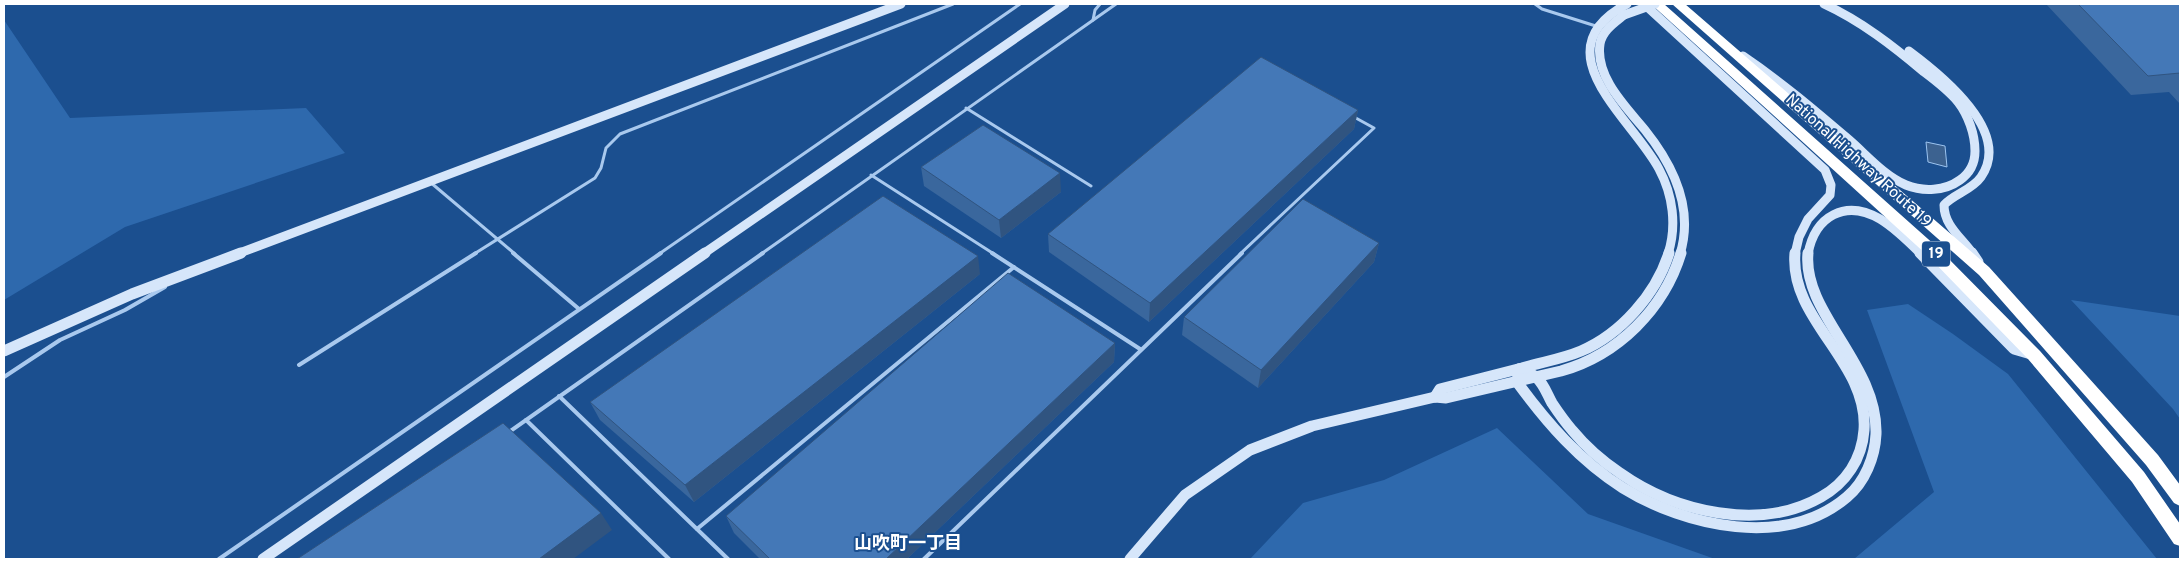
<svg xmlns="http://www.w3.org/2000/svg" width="2184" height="563" viewBox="0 0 2184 563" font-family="Overpass,'Noto Sans JP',sans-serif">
  <rect width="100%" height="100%" fill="#1b4f8f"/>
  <g fill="#2e69ad">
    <polygon points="4,20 70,118 306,108 345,153 125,227 4,300"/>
    <polygon points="2071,300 2180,316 2180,419 2173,409"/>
    <polygon points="1908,304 1953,334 2008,374 2157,559 1854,559 1934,492 1867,310"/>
    <polygon points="1497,428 1588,514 1715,559 1250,559 1303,503 1384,480"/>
  </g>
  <polygon fill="#3c6290" stroke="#9cc4f0" points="1926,142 1945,146 1947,167 1928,162"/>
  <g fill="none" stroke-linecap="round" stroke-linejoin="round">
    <g stroke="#a9c9ee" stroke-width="3">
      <polyline points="1535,4 1542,9 1599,27"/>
      <polyline points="1093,20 1095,10 1100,4"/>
      <polyline points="966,108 1091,186"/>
      <polyline points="871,175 994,254"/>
      <polyline points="430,182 515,254"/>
      <polyline points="474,254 595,178 601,168 606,148 620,134 953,4"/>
      <polyline points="659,254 1020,4"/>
      <polyline points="761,254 1116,4"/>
      <polyline points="1240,254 1374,128 1354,117"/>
    </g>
    <g stroke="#a9c9ee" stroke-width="4">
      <polyline points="513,253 579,309"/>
      <polyline points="992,253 1140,349"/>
      <polyline points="299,365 476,253"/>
      <polyline points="4,377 60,340 125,310 165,287"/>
      <polyline points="559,396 728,559"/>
      <polyline points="526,420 669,559"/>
      <polyline points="509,432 763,253"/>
      <polyline points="697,529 1014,267"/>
      <polyline points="219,559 661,253"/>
      <polyline points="924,559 1242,253"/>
    </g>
    <g stroke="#d6e6fa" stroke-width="9">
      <path d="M1627,4C1539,51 1632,118 1659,169C1673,195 1677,226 1668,254"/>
      <polyline points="1644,4 1825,170 1831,185 1830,195 1808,219 1799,237 1795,254"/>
      <path d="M1624,15C1614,23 1602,31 1600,44C1595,77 1626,107 1645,130C1673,165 1694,209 1680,254"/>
      <path d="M1909,51C1940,74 2013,131 1981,177C1972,190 1954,194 1944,205C1944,226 1962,238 1973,254"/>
      <path d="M1743,56C1780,81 1813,109 1847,138C1866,154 1883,175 1906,185C1923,192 1945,191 1960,180C1970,173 1975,163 1975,151C1975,134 1968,115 1958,102C1948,90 1936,81 1924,72C1893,46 1861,21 1824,4"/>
      <polyline points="237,254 901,4"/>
      <polyline points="703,254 1065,4"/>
      <path d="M1808,254C1815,216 1845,199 1880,219C1895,228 1909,242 1921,254"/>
    </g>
    <g stroke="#d6e6fa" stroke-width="11">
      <polyline points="1920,253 2014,349 2031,354"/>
      <polyline points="1972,253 1978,262"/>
      <polyline points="4,351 132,294 241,253"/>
      <path d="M1519,369C1525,371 1531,373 1536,377C1544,384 1547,394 1552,403C1558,412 1565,422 1572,430C1586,447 1602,461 1620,473C1675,512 1760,532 1821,497C1846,483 1862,459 1864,430C1869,362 1789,320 1795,253"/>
      <path d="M1519,369L1517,382C1547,423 1580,461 1623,488C1686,527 1786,549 1847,497C1865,482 1875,457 1876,434C1878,364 1802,313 1808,253"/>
      <path d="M1435,397L1440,389C1467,382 1495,375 1522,368C1542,362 1562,359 1581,351C1621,334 1656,294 1669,253"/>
      <polyline points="263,559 705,253"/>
      <path d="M1130,559L1185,495L1250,450L1312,426L1435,397L1446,398L1561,371C1618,355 1664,309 1681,253"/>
    </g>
    <g fill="#fff" fill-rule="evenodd">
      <polygon points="1651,4 1664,4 1937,247 2040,351 2144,472 2180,524 2180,546 2174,544 2132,482 2028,359 1927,255"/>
      <polygon points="1672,4 1685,4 1989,267 2158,455 2180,485 2180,506 2174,503 2146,465 1979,275"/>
    </g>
    <polyline stroke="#d6e6fa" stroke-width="9" points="1624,15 1655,4"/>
  </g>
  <g fill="#3a679d">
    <polygon points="2046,4 2180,4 2180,104 2169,92 2131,95"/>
    <polygon points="1358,110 1354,129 1149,322 1049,252 1048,234"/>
    <polygon points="921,167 1061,192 1001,238 924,186"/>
    <polygon points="1379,243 1374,262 1258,388 1182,335 1184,317"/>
    <polygon points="980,274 694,502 600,420 590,402"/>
    <polygon points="1115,343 1114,362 907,559 760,559 734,533 726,516"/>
  </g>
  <g fill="#305480">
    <polygon points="1358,110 1354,129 1149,322 1150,303"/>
    <polygon points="1060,173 1061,192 1001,238 999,220"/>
    <polygon points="1379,243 1374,262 1258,388 1261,370"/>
    <polygon points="978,256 980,274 694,502 685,485"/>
    <polygon points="1115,343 1114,362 907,559 886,559"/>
    <polygon points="601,513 612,530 573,559 539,559"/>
  </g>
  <g fill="#4478b7" stroke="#305480">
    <polygon points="2078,4 2180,4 2180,73 2148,76"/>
    <polygon points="1261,57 1358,110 1150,303 1048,234"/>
    <polygon points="983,125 1060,173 999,220 921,167"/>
    <polygon points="883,196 978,256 685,485 590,402"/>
    <polygon points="1303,199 1379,243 1261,370 1184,317"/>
    <polygon points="1008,273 1115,343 886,559 770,559 726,516"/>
    <polygon points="503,423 601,513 539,559 297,559"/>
  </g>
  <g text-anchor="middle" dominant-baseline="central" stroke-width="4" stroke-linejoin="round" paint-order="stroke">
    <rect fill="#1b4f8f" stroke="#bbcadd" stroke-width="1" x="1922" y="241.5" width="28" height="25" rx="4"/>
    <g font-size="15" font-weight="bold" fill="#fff">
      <text x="1936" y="254">19</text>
    </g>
    <g font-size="16" fill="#fff" stroke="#1b4f8f">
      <text transform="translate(1858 161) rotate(42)">National Highway Route 19</text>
    </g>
    <g font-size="18" font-weight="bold" fill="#fff" stroke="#1b4f8f">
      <text x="908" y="544">山吹町一丁目</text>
    </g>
  </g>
  <rect width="2184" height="563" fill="none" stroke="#ffffff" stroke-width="10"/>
</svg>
